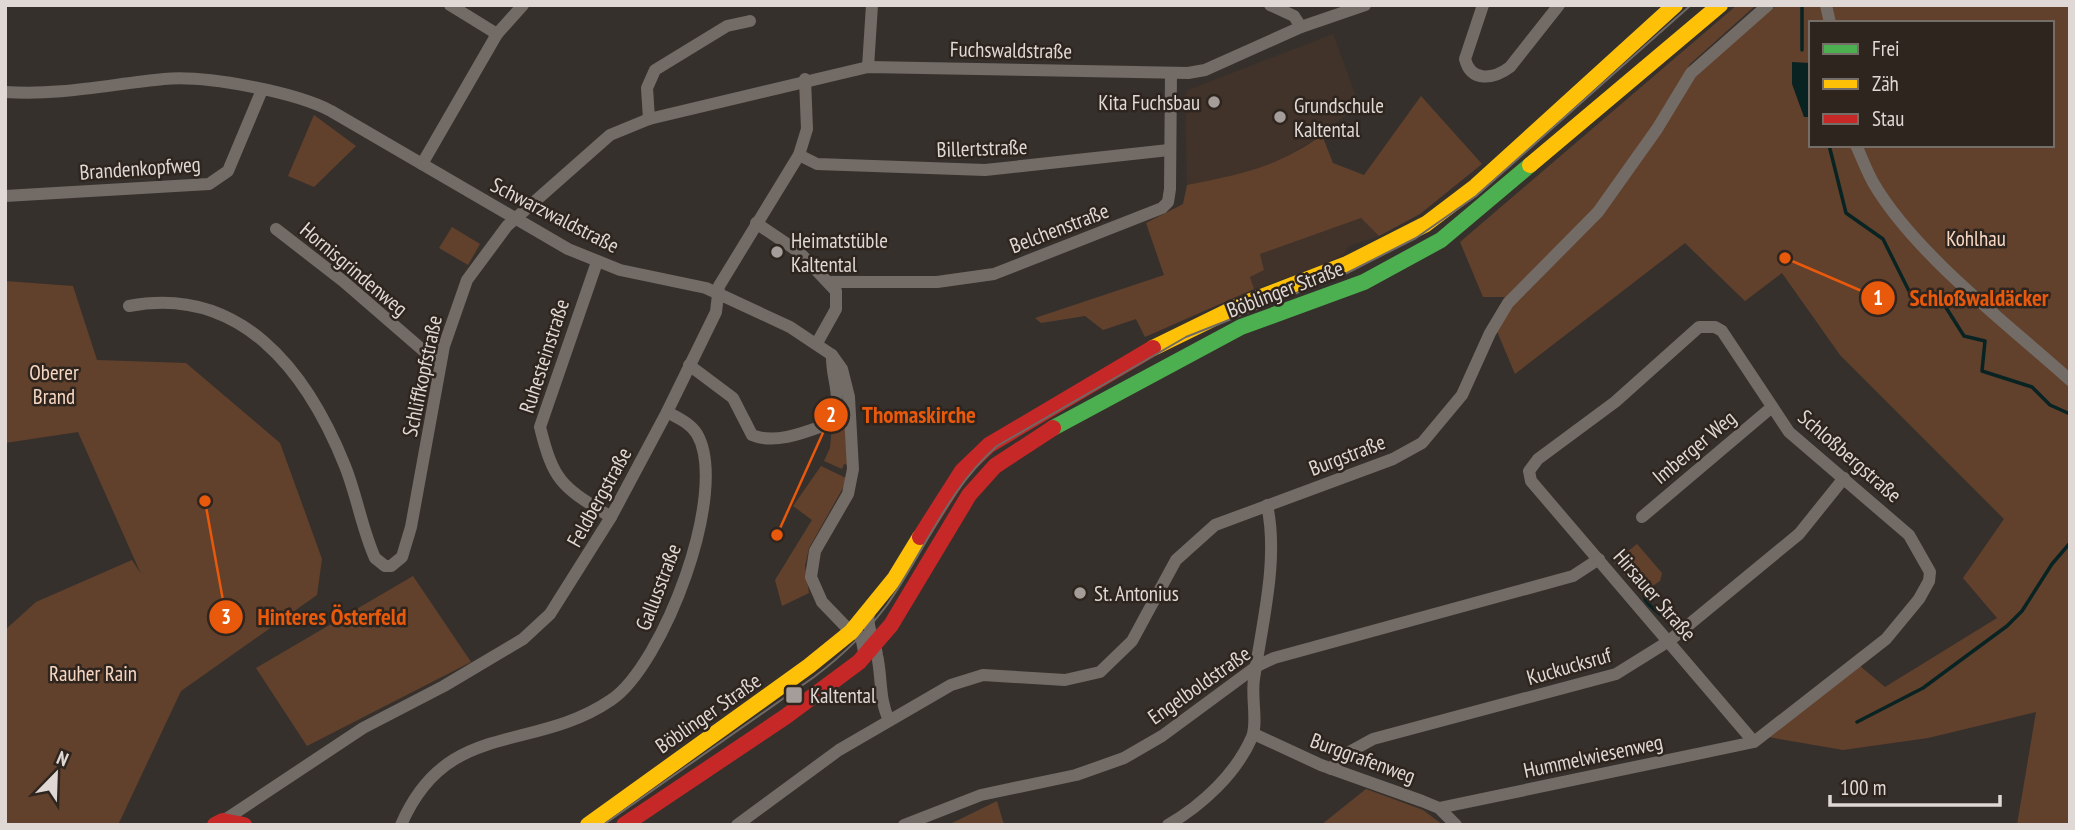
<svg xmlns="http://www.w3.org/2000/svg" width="2075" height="830" viewBox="0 0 2075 830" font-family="'PT Sans Narrow',sans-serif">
  <rect width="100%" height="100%" fill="#36302c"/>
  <g fill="#41332a">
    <polygon points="1333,34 1359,104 1322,135 1274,164 1258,171 1187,185 1185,96 1188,90"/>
    <polygon points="1361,218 1379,236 1349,246 1343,255 1311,269 1254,289 1250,277 1264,270 1260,254"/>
  </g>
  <g fill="#62412c" fill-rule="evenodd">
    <path d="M1737,5H1756L1690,64L1654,128C1689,84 1728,32 1779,5H2070V825H2017L2036,712L1928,738L1843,750L1768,737L1860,666L1885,687L1997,618L1963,578L2004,519L1840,355L1782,273L1745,301L1685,243L1515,374L1496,329L1505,297H1483L1460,242ZM1811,23H2052V145H1811Z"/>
    <path d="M1421,96L1482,164L1420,214L1379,236L1361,218L1260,254L1264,270L1250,277L1254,289L1145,337L1136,319L1103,330L1085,316L1041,323L1035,318L1164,275L1146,223L1183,204L1187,185C1241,174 1276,168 1322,135L1333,163L1364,175Z"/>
    <polygon points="314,115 356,146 314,187 288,176"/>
    <polygon points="452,227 480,244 468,265 439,248"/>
    <polygon points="5,281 73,286 97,360 186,363 280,443 322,559 317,595 181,691 118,825 5,825 5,630 36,602 132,560 141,574 78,432 5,443"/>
    <polygon points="841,402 844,402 848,465 844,464 842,469 824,461 830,448 832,426"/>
    <polygon points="821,466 848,479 809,548 805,566 809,593 782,606 775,580 812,520 793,506"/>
    <polygon points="1637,544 1662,573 1660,581 1641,594 1614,563"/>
    <polygon points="413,576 471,662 307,746 256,668"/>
    <polygon points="1366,789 1423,810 1443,825 1321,825"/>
    <polygon points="997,801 1004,825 948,825"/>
  </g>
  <polygon fill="#092323" points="1792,62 1811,63 1811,117 1804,117 1792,84"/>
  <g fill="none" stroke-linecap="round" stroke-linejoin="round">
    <g stroke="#092323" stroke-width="3.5">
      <polyline points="1802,5 1802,50"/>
      <polyline points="1829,145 1846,213 1883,239 1910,293 1945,306 1964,336 1985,341 1982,371 2032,387 2050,405 2070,414"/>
      <path d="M1649,582C1633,603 1660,610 1670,623"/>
      <polyline points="1857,722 1923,688 2007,626 2022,611 2052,564 2070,543"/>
    </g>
    <g stroke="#736b66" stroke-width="12">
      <polyline points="450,5 497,34"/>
      <polyline points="1270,5 1294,16 1301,27"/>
      <path d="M1483,5L1465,59C1471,83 1494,79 1510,67L1559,5"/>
      <polyline points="1826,5 1830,23"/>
      <polyline points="868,67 872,5"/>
      <path d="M5,92C60,96 111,84 164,79C206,75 295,92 331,111L568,249L620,270L706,288L790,327L832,355L842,369L849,397L853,469L848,494L815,551L811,577L822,602L851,632L861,636L865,657"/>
      <polyline points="649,119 647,88 655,70 727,26 750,21"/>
      <path d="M1856,145C1862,158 1867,172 1874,184C1916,255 2008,324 2070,380"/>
      <polyline points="799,155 817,164 985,170 1169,150"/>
      <polyline points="422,164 497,34 523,5"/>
      <polyline points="5,196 209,184 228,171 262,90"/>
      <polyline points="756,223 799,252 836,291 836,309 817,343"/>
      <polyline points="276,229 343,281 440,365"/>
      <path d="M597,262L540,427C554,484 563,487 611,517"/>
      <polyline points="831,282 937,282 994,274 1162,208 1168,202 1170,189 1171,73"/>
      <path d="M129,306C241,285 307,371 345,466C357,496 362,529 375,558L385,566H391L402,557L411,527L444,346L467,280L507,226L610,135L649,119L868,67L1188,73L1205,70L1301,27L1365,5"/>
      <path d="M689,365L733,398L752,435C775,445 806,432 828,424C846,398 831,383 832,355"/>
      <polyline points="1642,517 1772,407"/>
      <path d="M869,612C866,627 875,640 877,655C882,677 879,700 889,720"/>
      <polyline points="1254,734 1321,765 1422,801 1439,808 1456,825"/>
      <polyline points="1331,769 1342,756 1373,739 1616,674 1669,641 1799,534 1844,478"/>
      <polyline points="1439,808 1754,742 1886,639 1919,599 1929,581 1930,572 1909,535 1789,432 1722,331 1715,327 1699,327 1615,402 1538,459 1529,471 1531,481 1754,742"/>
      <polyline points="223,821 363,728 444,686 523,639 550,614 611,517 667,412 716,312 719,286 799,155 807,129 805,79"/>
      <path d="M401,825C447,718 532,754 611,700C663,665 730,491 697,434C690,423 678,418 667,412"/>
      <polyline points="737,825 839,750 951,685 983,675 1065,680 1100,672 1132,641 1176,560 1215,525 1393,459 1422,443 1462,395 1490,333 1508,303 1598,212 1657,129 1691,73 1768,5"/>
      <polyline points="904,825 981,795 1076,775 1124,758 1162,736 1257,666 1274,658 1573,576 1599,559"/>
      <path d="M1168,825C1202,805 1236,774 1252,737C1258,722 1251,697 1254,679C1262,623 1279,560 1267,505"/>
    </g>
    <polyline stroke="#4caf50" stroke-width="16" points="1053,428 1241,327 1364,282 1441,240 1530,165"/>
    <g stroke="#ffc107" stroke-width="16">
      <polyline points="1530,165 1720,5"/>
      <polyline points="1153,348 1243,304 1347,264 1426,224 1476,186 1675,5"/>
      <polyline points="588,825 809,666 851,632 895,578 920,537"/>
    </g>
    <g stroke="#c62828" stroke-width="16">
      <polyline points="920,537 962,471 989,445 1153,348"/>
      <polyline points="215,825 223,821 244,825"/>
      <polyline points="624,825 785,717 859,662 891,625 969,495 995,466 1053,428"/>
    </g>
    <path stroke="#6f6965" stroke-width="2" d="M603,825L814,677C842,656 866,633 887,605C925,551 947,490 997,446L1186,337L1347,273L1416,238L1476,196L1691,5"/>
  </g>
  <g fill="#a49d99" stroke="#2f251f" stroke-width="2.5">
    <circle cx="1214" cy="102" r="7"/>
    <circle cx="1280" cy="117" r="7"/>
    <circle cx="777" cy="252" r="7"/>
    <circle cx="1080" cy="593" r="7"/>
    <rect x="785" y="686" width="18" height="18" rx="3.5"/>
  </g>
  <g text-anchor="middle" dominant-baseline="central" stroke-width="5" stroke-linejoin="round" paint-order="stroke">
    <g font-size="21" fill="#dfd8d4" stroke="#2f251f">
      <text transform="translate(1011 50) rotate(1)">Fuchswaldstraße</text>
      <text transform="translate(982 148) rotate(-2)">Billertstraße</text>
      <text transform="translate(140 168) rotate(-4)">Brandenkopfweg</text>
      <text transform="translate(555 215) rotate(27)">Schwarzwaldstraße</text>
      <text transform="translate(1059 228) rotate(-21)">Belchenstraße</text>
      <text transform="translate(354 269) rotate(40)">Hornisgrindenweg</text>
      <text transform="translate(1285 289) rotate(-21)">Böblinger Straße</text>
      <text transform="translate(544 356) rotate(-72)">Ruhesteinstraße</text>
      <text transform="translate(422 376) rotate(-78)">Schliffkopfstraße</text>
      <text transform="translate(1694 447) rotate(-40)">Imberger Weg</text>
      <text transform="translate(1347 455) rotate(-21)">Burgstraße</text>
      <text transform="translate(1850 456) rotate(41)">Schloßbergstraße</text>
      <text transform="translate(599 497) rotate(-61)">Feldbergstraße</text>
      <text transform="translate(658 587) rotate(-69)">Gallusstraße</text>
      <text transform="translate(1655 595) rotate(49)">Hirsauer Straße</text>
      <text transform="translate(1569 666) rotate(-16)">Kuckucksruf</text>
      <text transform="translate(1199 685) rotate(-35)">Engelboldstraße</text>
      <text transform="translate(708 713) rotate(-35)">Böblinger Straße</text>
      <text transform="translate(1593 756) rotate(-12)">Hummelwiesenweg</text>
      <text transform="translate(1363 758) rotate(20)">Burggrafenweg</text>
    </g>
    <g font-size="21" fill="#dfd8d4" stroke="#2f251f" text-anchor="start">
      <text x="1200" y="102" text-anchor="end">Kita Fuchsbau</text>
      <text x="1294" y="105">Grundschule<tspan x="1294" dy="24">Kaltental</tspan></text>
      <text x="791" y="240">Heimatstüble<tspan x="791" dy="24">Kaltental</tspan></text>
      <text x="1094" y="593">St. Antonius</text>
      <text x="810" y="695">Kaltental</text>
    </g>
    <g font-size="21" fill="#f8d7c2" stroke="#2f251f">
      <text x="1976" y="238">Kohlhau</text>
      <text x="54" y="372">Oberer<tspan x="54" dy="24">Brand</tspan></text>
      <text x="93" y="673">Rauher Rain</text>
    </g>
  </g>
  <path fill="none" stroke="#e8590c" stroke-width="2.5" d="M1785 258L1878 298M777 535L831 415M205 501L226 617"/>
  <g fill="#e8590c" stroke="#2f251f" stroke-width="2.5">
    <circle cx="1785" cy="258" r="7"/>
    <circle cx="777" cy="535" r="7"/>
    <circle cx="205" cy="501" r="7"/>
    <circle cx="1878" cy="298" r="18"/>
    <circle cx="831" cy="415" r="18"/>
    <circle cx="226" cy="617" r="18"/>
  </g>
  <g font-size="21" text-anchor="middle" font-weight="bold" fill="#fff">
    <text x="1878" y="305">1</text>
    <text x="831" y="422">2</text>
    <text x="226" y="624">3</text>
  </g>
  <g font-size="23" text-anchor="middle" font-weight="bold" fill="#e8590c" stroke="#2f251f" stroke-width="5" stroke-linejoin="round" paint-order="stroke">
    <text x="1979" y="306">Schloßwaldäcker</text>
    <text x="919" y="423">Thomaskirche</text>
    <text x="332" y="625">Hinteres Österfeld</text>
  </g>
  <rect width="2075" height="830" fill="none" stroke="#dfd8d4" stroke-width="14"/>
  <rect x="1809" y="21" width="245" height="126" fill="#2f251f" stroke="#756d67" stroke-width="2"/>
  <rect x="1823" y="44" width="35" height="10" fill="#4caf50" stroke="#756d67" stroke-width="2"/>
  <text x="1872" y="56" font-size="21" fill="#dfd8d4">Frei</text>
  <rect x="1823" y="79" width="35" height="10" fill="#ffc107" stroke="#756d67" stroke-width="2"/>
  <text x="1872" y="91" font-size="21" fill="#dfd8d4">Zäh</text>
  <rect x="1823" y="114" width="35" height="10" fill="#c62828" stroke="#756d67" stroke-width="2"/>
  <text x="1872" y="126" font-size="21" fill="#dfd8d4">Stau</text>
  <g transform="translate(56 774) rotate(23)" stroke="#2f251f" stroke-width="5" paint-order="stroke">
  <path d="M0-5L12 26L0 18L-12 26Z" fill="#dfd8d4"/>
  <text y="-10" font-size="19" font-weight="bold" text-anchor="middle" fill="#dfd8d4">N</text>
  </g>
  <path d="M1830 795v10h170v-10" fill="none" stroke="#dfd8d4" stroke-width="3.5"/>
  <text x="1840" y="795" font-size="21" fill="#dfd8d4" stroke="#2f251f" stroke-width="5" paint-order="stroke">100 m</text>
</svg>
